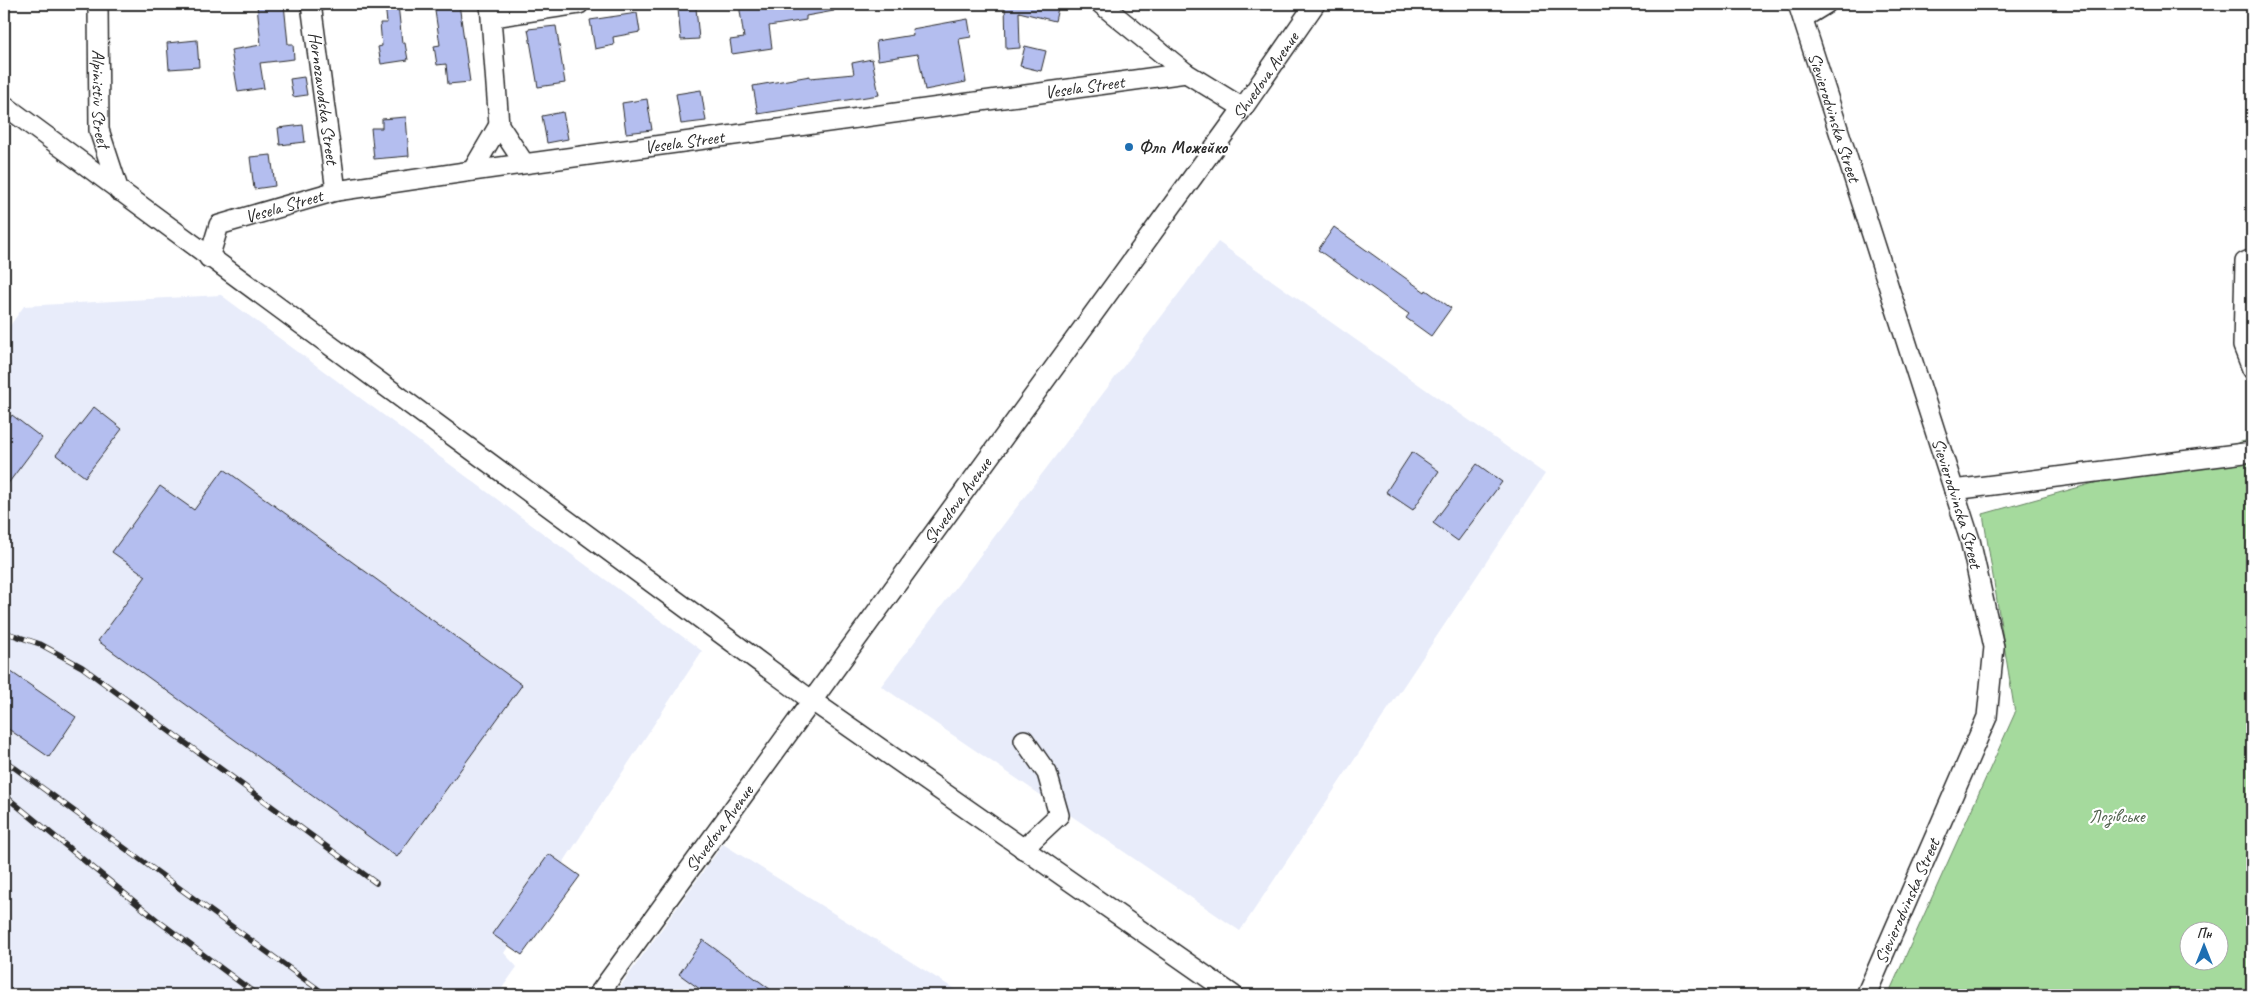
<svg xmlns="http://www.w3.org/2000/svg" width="2256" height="999" viewBox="0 0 2256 999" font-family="Caveat,sans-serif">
  <rect width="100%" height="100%" fill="#fff"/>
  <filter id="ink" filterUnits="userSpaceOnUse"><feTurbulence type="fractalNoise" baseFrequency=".02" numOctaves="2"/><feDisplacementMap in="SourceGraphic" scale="10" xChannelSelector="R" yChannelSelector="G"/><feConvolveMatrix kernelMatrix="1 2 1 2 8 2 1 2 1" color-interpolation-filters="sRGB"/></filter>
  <g filter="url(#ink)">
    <g fill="#e8ecfa">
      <polygon points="1218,242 1545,474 1240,931 881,686"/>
      <polygon points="221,295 702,651 504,953 517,967 497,995 4,995 4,334 24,306"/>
      <polygon points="723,844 964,995 614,995"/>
    </g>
    <path fill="#a5da9d" stroke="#688264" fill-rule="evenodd" d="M2252,439V995H1888L2015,713L1983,514ZM2188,932H2218V962H2188Z"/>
    <g fill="#b4beef" stroke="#2b2b2b">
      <polygon points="284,4 288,44 293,44 294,59 260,63 264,88 238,92 231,50 261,45 257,5"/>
      <polygon points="385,4 398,4 402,43 405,43 408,60 381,64 378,47 382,46 380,23 387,23"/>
      <polygon points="434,4 459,4 470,82 448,84 446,64 437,65 434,46 440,45"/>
      <polygon points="739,4 833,4 834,11 806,16 806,20 769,26 772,48 732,54 730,40 744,38"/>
      <polygon points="1005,4 1059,4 1055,21 1019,12 1020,48 1006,49"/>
      <polygon points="696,8 699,39 681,40 678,9"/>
      <polygon points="637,13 640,32 613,37 614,45 595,49 590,20"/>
      <polygon points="968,19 971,37 959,39 966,82 925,90 918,54 878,60 876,41 913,35 912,29"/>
      <polygon points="556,26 565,83 538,87 528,29"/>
      <polygon points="197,40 199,67 169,69 167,43"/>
      <polygon points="1025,46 1046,51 1041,71 1020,66"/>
      <polygon points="872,59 879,95 758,114 753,86 810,76 810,78 854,74 852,63"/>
      <polygon points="304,77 307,95 293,97 290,79"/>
      <polygon points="701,90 706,121 681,124 676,94"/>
      <polygon points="647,99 652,130 626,133 622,103"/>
      <polygon points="563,112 568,139 547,143 542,116"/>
      <polygon points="406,117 409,156 374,159 371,128 382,128 382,119"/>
      <polygon points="303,125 305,142 280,145 278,128"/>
      <polygon points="271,155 275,186 254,189 250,157"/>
      <polygon points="1334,227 1425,292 1426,290 1451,308 1431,336 1406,318 1409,314 1318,250"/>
      <polygon points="94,407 122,429 85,477 56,455"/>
      <polygon points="12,415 42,438 4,489 4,427"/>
      <polygon points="1412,452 1439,471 1413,510 1386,492"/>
      <polygon points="1477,464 1502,482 1458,541 1433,523"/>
      <polygon points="224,469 522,685 397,857 98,641 146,576 112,552 160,486 194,510"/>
      <polygon points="4,667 76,717 49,757 4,726"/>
      <polygon points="549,854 580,876 522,955 492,934"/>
      <polygon points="703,940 778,995 708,995 679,974"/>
    </g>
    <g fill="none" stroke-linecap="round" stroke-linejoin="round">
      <g stroke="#2b2b2b" stroke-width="22">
        <g id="minor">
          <path id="s1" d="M98,4L99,130L119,191"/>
          <path id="s2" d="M311,4L336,191"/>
          <polyline points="490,4 499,125 524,163"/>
          <polyline points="1101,4 1186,73 1243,108"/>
          <path id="s3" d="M1798,4L1970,540L1994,647L1987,717L1866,995"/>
          <polyline points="493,17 579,4"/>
          <polyline points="1803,18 1826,4"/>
          <polyline points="4,105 811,700 1233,995"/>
          <polyline points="472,171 499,125"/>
          <path id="s4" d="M209,258L219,225L336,191L472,171L1186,73"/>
          <polyline points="2252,259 2245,262 2243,346 2252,369"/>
          <polyline points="1954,490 2252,452"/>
          <polyline points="1023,849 1059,815 1047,773 1024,740"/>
          <path id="s5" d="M598,995L1243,108L1315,4"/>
        </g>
      </g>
      <use href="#minor" stroke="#fff" stroke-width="19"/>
      <g stroke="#2b2b2b" stroke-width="5.5">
        <g id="rail">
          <polyline points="4,632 40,644 82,667 376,883"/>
          <polyline points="4,760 326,995"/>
          <polyline points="4,795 157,920 257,995"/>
        </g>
      </g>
      <use href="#rail" stroke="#fff" stroke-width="4" stroke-dasharray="11" stroke-linecap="butt"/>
    </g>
  </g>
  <circle fill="#1f6fb2" stroke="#fff" stroke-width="2" cx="1129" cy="147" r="5"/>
  <g text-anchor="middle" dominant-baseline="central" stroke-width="4.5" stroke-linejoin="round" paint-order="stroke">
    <g font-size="18" fill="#2b2b2b" stroke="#fff">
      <text stroke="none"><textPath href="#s5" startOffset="1136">Shvedova Avenue</textPath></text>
      <text stroke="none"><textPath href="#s4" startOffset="912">Vesela Street</textPath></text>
      <text stroke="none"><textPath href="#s1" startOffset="95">Alpinistiv Street</textPath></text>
      <text stroke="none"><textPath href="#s2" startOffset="95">Hornozavodska Street</textPath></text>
      <text stroke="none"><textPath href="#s3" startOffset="119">Sievierodvinska Street</textPath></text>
      <text stroke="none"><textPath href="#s4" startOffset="508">Vesela Street</textPath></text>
      <text stroke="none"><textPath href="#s4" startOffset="102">Vesela Street</textPath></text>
      <text stroke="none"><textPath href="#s5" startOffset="611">Shvedova Avenue</textPath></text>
      <text stroke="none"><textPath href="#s3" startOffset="524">Sievierodvinska Street</textPath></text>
      <text stroke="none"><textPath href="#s5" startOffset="206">Shvedova Avenue</textPath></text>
      <text transform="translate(1907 901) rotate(-66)">Sievierodvinska Street</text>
    </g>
    <g font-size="18" font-weight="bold" fill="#2b2b2b" stroke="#fff" text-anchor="start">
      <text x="1139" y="147">Флп Можейко</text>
    </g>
    <g font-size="18" fill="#50604d" stroke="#fff">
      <text x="2117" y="816">Лозівське</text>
    </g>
  </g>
  <rect width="2256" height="999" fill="none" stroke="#fff" stroke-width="20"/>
  <rect x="10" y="10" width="2236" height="979" fill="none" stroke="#2b2b2b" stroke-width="2" filter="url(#ink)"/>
  <g transform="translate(2204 946)"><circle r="24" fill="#ffffff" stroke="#aaaaaa"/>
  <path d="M0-4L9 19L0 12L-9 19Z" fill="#1f6fb2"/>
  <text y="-8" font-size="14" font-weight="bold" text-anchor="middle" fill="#2b2b2b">Пн</text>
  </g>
</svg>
